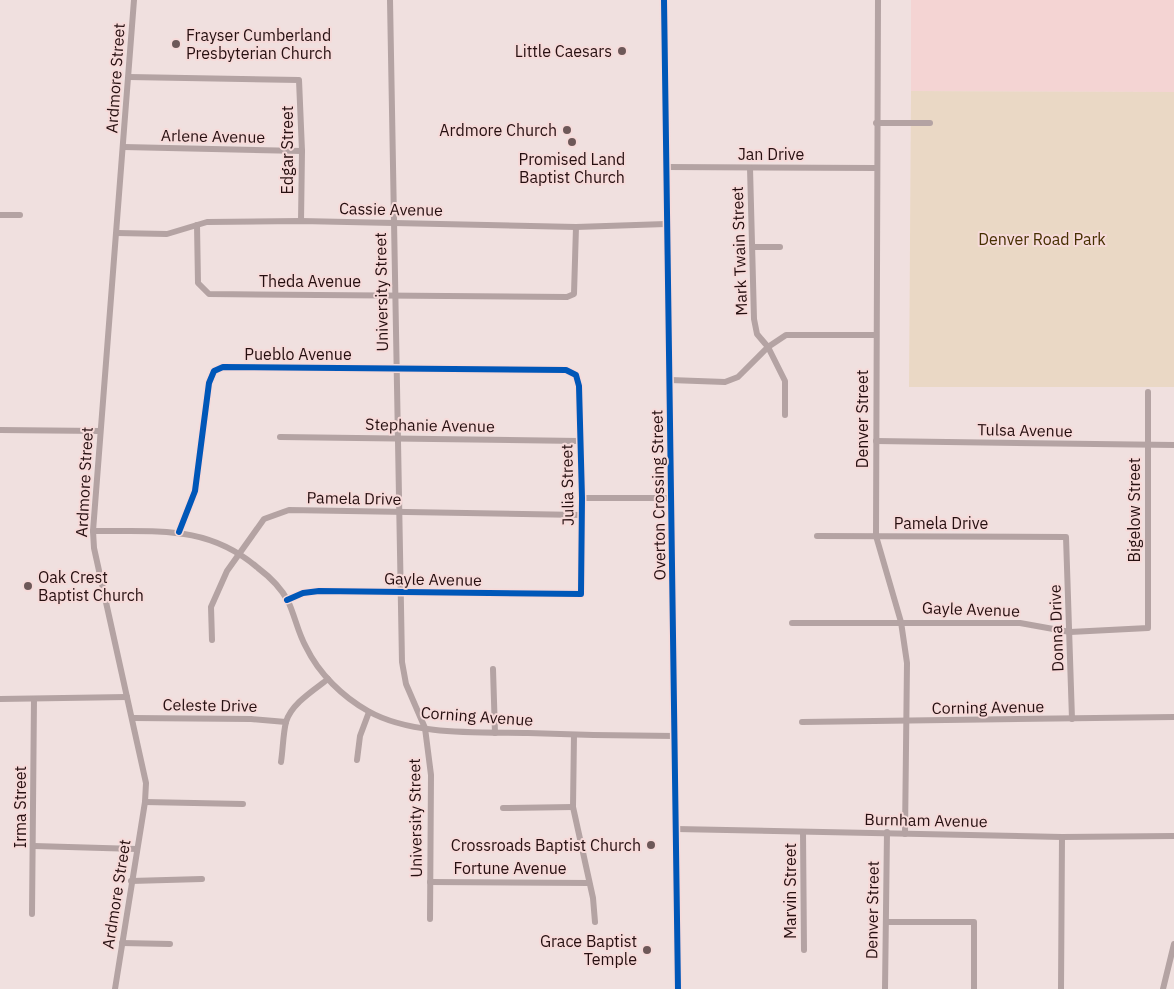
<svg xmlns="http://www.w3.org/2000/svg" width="1174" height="989" font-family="'IBM Plex Sans',sans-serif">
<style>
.built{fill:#f4d4d3}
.green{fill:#ead8c5}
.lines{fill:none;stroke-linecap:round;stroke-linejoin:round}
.minor{stroke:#b4a3a3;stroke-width:6}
.cycleway-casing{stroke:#f6dad9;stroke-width:9}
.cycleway{stroke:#0057b8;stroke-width:6}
.poi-dot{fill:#6d5858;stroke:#f6dad9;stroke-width:2}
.labels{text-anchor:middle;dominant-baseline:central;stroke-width:4;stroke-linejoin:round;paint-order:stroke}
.poi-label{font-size:16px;fill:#260f10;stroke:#f6dad9;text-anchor:end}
.street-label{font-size:16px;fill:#260f10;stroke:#f6dad9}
.park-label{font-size:16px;fill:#462f01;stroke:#f6dad9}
</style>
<rect width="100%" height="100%" fill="#f0e0df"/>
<path class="built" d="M 911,0 L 1174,0 L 1174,92 L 911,91 Z"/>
<path class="green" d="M 911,91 L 1174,92 L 1174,387 L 909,387 Z"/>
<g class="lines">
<g class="minor">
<path d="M 390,0 L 402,662 L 406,684 L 425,728 L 431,775 L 430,919"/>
<path d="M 664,0 L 678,989"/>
<path d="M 878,0 L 876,536 L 901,622 L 907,663 L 905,834"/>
<path d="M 129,77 L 299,80 L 302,151 L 301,221"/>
<path d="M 876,123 L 930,123"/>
<path d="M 124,147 L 302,151"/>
<path d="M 666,167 L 876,168"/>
<path d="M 750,168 L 754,319 L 757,334 L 768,347 L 785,381 L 785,415"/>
<path d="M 0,215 L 20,215"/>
<path d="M 197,225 L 198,283 L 209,294 L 567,297 L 574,294 L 576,227"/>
<path d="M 117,233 L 167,234 L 207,222 L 301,221 L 576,227 L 666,224"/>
<path d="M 754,247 L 780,247"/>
<path d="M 670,380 L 725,382 L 738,377 L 768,347 L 786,335 L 876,335"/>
<path d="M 0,430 L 100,431"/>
<path d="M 280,437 L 580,441"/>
<path d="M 876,441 L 1174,445"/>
<path d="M 582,498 L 671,498"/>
<path d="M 93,531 C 156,532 207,524 258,568 C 270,577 281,588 288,601 C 295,616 298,633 306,647 C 319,674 343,697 368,711 C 412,736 479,732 528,733 C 577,735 626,736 675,736"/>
<path d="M 179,532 L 195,491 L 209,383 L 214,371 L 223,367 L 566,370 L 576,375 L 579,386 L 582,498 L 581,594 L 319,591 L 303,593 L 287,600"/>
<path d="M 817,536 L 1066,537 L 1072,719"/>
<path d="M 792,623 L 1020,623 L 1070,632 L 1148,628 L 1148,392"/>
<path d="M 212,640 L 211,607 L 227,571 L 264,519 L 289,510 L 582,515"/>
<path d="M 493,669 L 495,733"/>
<path d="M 0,699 L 127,697"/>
<path d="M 133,718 L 251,719 L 286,722"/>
<path d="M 802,722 L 1174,717"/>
<path d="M 574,735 L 573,807 L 593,898 L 595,922"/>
<path d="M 357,760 L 360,736 L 369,712"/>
<path d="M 281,762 C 283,749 283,734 286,722 C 291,704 314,690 328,679"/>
<path d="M 145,802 L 243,804"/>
<path d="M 503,808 L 573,807"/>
<path d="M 676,829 L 1062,837 L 1174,836"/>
<path d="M 803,832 L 804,950"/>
<path d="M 34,846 L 137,849"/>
<path d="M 131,881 L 202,879"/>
<path d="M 430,882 L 589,883"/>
<path d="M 32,914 L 34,699"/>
<path d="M 886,922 L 974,922 L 974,989"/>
<path d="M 122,943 L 170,944"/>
<path d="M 115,989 L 145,802 L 146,783 L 94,548 L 93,531 L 134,0"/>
<path d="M 885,989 L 887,832"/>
<path d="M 1061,989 L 1062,837"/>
<path d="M 1163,989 L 1174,944"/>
</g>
<defs>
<g id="cycleway">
<path d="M 664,0 L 678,989"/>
<path d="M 179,532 L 195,491 L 209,383 L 214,371 L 223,367 L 566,370 L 576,375 L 579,386 L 582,498 L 581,594 L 319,591 L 303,593 L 287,600"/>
</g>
</defs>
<use href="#cycleway" class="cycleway-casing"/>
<use href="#cycleway" class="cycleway"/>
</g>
<g class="poi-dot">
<circle cx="176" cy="44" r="5"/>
<circle cx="622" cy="51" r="5"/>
<circle cx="567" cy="130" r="5"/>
<circle cx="572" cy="142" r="5"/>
<circle cx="28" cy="586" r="5"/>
<circle cx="651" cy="845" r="5"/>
<circle cx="647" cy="950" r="5"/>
</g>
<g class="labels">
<g class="poi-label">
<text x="186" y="35" text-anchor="start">Frayser Cumberland<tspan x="186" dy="18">Presbyterian Church</tspan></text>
<text x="612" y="51">Little Caesars</text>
<text x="557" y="130">Ardmore Church</text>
<text x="572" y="159" text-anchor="middle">Promised Land<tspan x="572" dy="18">Baptist Church</tspan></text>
<text x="38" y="577" text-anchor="start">Oak Crest<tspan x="38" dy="18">Baptist Church</tspan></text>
<text x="641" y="845">Crossroads Baptist Church</text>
<text x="637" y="941">Grace Baptist<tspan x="637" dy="18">Temple</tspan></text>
</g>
<g class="street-label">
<text transform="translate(115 78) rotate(-86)">Ardmore Street</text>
<text transform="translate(213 136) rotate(1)">Arlene Avenue</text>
<text transform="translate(287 150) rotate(-90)">Edgar Street</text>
<text x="771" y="154">Jan Drive</text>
<text transform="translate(391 209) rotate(1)">Cassie Avenue</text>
<text transform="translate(739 251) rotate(-92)">Mark Twain Street</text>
<text x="310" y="281">Theda Avenue</text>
<text transform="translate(381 292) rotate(-91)">University Street</text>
<text x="298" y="354">Pueblo Avenue</text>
<text transform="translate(862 419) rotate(-90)">Denver Street</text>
<text transform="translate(430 425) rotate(1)">Stephanie Avenue</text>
<text transform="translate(1025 430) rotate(1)">Tulsa Avenue</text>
<text transform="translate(84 482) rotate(-87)">Ardmore Street</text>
<text transform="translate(567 485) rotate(-91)">Julia Street</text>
<text transform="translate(658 495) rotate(-91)">Overton Crossing Street</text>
<text transform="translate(354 498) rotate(1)">Pamela Drive</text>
<text transform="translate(1134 510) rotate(-90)">Bigelow Street</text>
<text x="941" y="523">Pamela Drive</text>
<text transform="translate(433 579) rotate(1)">Gayle Avenue</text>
<text transform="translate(971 609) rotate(2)">Gayle Avenue</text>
<text transform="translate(1056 628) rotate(-92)">Donna Drive</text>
<text transform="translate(210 705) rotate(1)">Celeste Drive</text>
<text transform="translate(988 707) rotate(-1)">Corning Avenue</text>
<text transform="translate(477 716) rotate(4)">Corning Avenue</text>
<text transform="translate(20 807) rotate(-90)">Irma Street</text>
<text transform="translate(415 818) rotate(-91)">University Street</text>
<text transform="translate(926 820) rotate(1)">Burnham Avenue</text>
<text x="510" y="868">Fortune Avenue</text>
<text transform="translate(790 891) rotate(-90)">Marvin Street</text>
<text transform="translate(116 894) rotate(-81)">Ardmore Street</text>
<text transform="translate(872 910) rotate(-89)">Denver Street</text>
</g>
<g class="park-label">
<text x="1042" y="239">Denver Road Park</text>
</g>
</g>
</svg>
